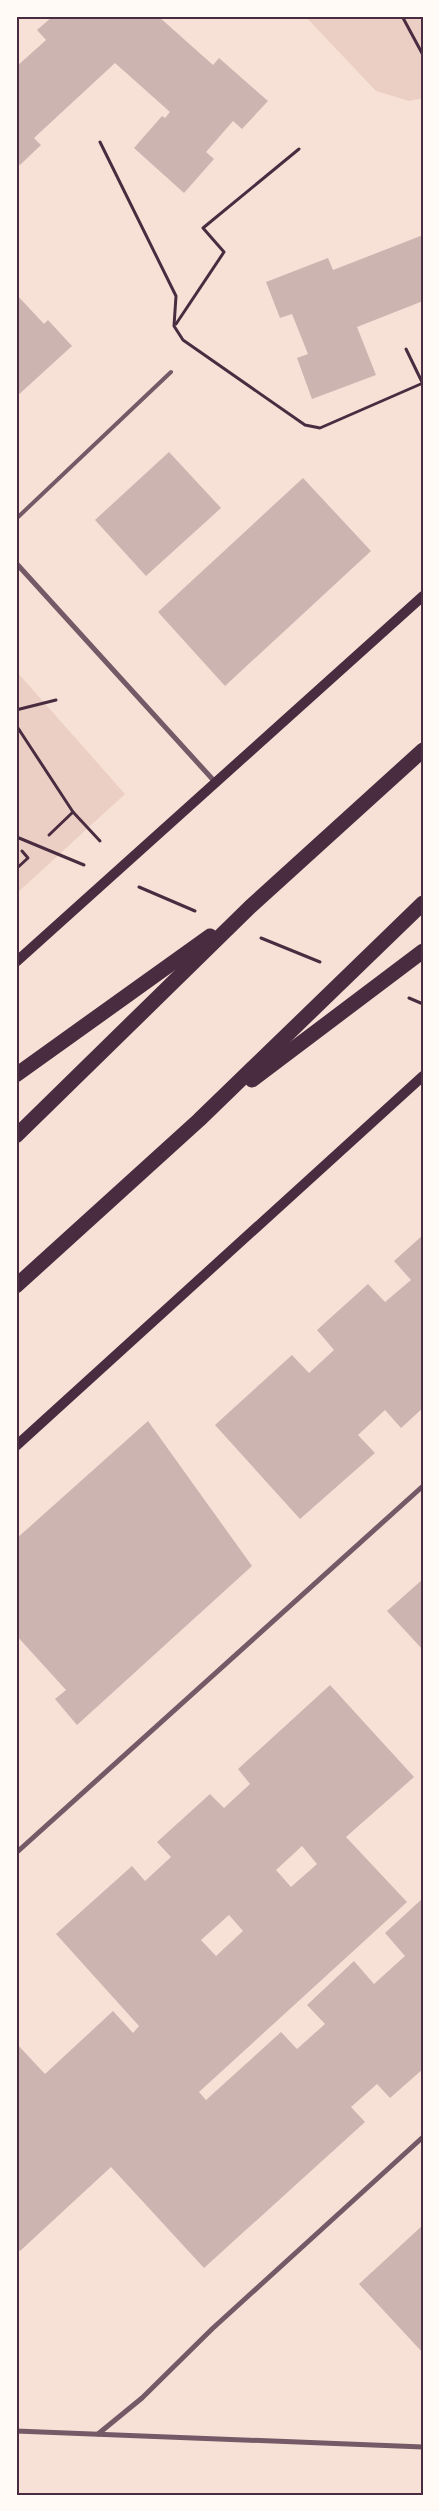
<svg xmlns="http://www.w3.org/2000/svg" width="439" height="2511" font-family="'Archivo Narrow',sans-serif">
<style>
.green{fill:#ebcfc5}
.building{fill:#ccb4b1;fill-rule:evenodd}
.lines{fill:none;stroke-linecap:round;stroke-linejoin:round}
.path{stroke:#4a2c40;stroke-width:3}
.service{stroke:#755966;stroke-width:4}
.minor{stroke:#755966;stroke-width:5}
.secondary{stroke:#4a2c40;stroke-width:10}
.motorway{stroke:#4a2c40;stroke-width:15}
.neatline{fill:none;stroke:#4a2c40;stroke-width:2}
</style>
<rect width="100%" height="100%" fill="#f7e1d7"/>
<g class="green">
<path d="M 305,16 L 423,16 L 423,98 L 409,101 L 376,91 Z"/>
<path d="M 16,671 L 125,794 L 16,894 Z"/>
</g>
<g class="building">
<path d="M 53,16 L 158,16 L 213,65 L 219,58 L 268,101 L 242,129 L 233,121 L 206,152 L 214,159 L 184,193 L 134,148 L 162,116 L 165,118 L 170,112 L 115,63 L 34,138 L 41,145 L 20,165 L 16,161 L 16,67 L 46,40 L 37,30 Z"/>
<path d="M 423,235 L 423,301 L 357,327 L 376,375 L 312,399 L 297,358 L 308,354 L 292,314 L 280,318 L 266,282 L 328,258 L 333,270 Z"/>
<path d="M 16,294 L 44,324 L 48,320 L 72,346 L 16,397 Z"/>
<path d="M 169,452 L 221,508 L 146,576 L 95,520 Z"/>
<path d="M 303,478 L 371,551 L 225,686 L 158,612 Z"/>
<path d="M 423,1235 L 423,1408 L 401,1428 L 385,1410 L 358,1435 L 375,1453 L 300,1519 L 215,1425 L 292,1355 L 309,1373 L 334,1350 L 317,1330 L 368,1284 L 385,1302 L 411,1280 L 394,1261 Z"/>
<path d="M 148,1421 L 252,1566 L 77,1725 L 55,1699 L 66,1690 L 16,1635 L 16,1539 Z"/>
<path d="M 423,1579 L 423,1650 L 387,1611 Z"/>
<path d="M 330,1685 L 414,1777 L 346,1837 L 407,1902 L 199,2092 L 206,2100 L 281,2032 L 297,2049 L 325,2024 L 307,2005 L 354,1961 L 374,1984 L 405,1956 L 385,1933 L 423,1898 L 423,2069 L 390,2098 L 377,2084 L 351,2107 L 365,2122 L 204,2268 L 111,2167 L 20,2251 L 16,2247 L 16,2043 L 45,2074 L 113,2011 L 133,2033 L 139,2026 L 56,1934 L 132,1866 L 145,1881 L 171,1857 L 157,1842 L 210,1794 L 224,1808 L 250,1784 L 238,1769 ZM 302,1846 L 317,1864 L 291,1887 L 276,1870 ZM 229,1915 L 243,1931 L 216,1956 L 201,1940 Z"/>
<path d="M 423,2225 L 423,2353 L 359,2284 Z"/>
</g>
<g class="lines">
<g class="path">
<path d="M 402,16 L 423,55"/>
<path d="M 100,142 L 176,296 L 174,326 L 183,340 L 305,425 L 320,428 L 423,383"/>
<path d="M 176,324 L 224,252 L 203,228 L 299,149"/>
<path d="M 406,349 L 422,382"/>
<path d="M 16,710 L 56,700"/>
<path d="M 16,725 L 73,812"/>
<path d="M 49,835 L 73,812 L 100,841"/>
<path d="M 16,840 L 19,838 L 84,865"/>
<path d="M 16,869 L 28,858 L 22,851"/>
<path d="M 139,887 L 195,911"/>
<path d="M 261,938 L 320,962"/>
<path d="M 409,998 L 423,1004"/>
</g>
<path class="service" d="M 16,519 L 171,372"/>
<g class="minor">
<path d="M 16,563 L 216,783"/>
<path d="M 16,1853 L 423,1486"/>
<path d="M 16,2431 L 423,2447"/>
<path d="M 98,2434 L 142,2398 L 212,2329 L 423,2137"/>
</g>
<g class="secondary">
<path d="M 16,962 L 423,596"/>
<path d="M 16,1446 L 423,1076"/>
</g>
<g class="motorway">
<path d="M 16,1075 L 210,936"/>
<path d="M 252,1080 L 423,951"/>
<path d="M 16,1136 L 250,907 L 423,750"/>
<path d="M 16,1286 L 199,1120 L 423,903"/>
</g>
</g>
<rect width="439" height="2511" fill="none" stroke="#fffaf5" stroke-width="35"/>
<rect x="18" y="18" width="404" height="2476" class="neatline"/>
</svg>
